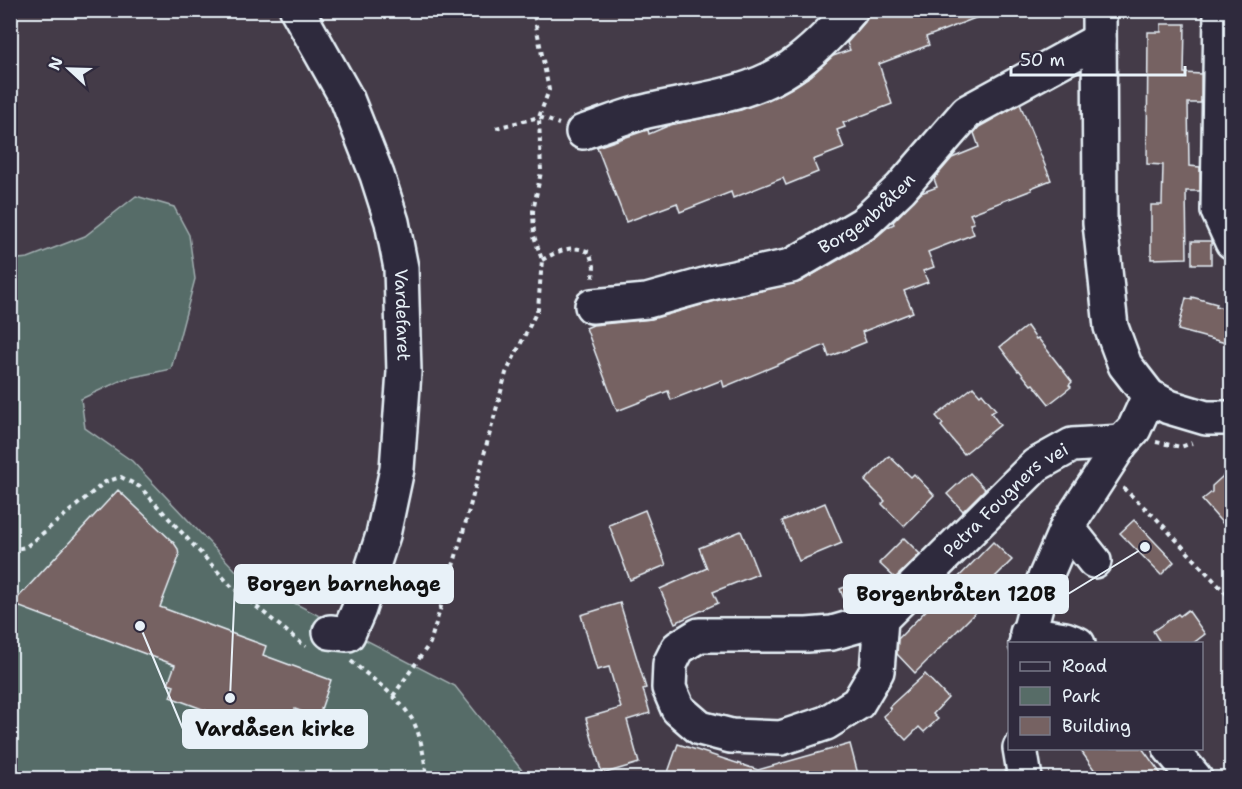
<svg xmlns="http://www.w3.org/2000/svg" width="1242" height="789" font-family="'Shantell Sans',sans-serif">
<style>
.green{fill:#576c67;stroke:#a0aeb0;stroke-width:1.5}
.building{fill:#766262;stroke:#e8f1f8;stroke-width:1.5}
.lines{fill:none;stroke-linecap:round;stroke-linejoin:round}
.minor-casing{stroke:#e8f1f8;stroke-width:38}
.path{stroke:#e8f1f8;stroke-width:4;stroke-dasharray:4.5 4.5;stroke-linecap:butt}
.minor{stroke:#2f2a3d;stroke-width:33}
.labels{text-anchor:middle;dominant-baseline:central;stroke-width:5;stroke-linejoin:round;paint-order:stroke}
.street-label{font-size:18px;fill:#e8f1f8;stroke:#2f2a3d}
.leader{fill:none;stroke:#e8f1f8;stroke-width:2}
.callout-dot{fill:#e8f1f8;stroke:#2f2a3d;stroke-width:2}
.callout{fill:#e8f1f8;stroke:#e8f1f8;stroke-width:2}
.callout-label{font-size:20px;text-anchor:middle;font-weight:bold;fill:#111}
</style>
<rect width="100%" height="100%" fill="#443b48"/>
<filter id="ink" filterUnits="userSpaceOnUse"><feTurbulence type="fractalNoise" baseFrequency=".0167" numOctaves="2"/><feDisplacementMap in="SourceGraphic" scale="12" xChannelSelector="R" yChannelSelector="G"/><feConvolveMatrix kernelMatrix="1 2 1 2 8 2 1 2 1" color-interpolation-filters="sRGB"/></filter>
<g filter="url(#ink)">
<path class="green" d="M 136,196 L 174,207 L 189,235 L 195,279 L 171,369 L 124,379 L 81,399 L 85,428 L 132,461 L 240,575 L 455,686 L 528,778 L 11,778 L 10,260 L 28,258 L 85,236 Z"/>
<g class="building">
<path d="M 882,10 L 991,10 L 991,12 L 926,37 L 929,45 L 879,64 L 892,104 L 843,123 L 845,127 L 837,130 L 844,148 L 813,160 L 818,172 L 786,185 L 783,178 L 733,198 L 731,192 L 680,212 L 677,203 L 626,222 L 597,147 L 644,131 L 648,130 L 649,134 L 670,125 L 741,110 L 781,94 L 811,76 L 833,56 L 850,50 L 847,43 L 865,22 L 868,16 Z"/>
<path d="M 1161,24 L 1185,24 L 1184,73 L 1201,74 L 1201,103 L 1188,103 L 1189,166 L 1200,167 L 1200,191 L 1186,191 L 1187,258 L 1151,259 L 1151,205 L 1162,205 L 1163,165 L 1147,164 L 1148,32 L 1161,32 Z"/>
<path d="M 1020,104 L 1051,180 L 1031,188 L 1032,190 L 970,214 L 974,223 L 970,224 L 974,234 L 928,252 L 934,267 L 923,271 L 928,282 L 904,291 L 913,312 L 862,332 L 866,342 L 829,357 L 825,345 L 724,387 L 722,380 L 671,400 L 668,391 L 617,411 L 586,328 L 593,325 L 652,319 L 719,300 L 800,282 L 873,240 L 888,227 L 894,224 L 893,222 L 921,193 L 937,187 L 934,179 L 952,158 L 979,147 L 974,133 L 979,127 Z"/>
<rect x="1192" y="241" width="19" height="23"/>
<path d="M 1192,297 L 1217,304 L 1216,306 L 1226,309 L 1225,312 L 1232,314 L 1226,343 L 1178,330 L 1186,298 L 1192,300 Z"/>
<path d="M 1027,326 L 1036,339 L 1038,338 L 1072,382 L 1069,385 L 1071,387 L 1049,404 L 1033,384 L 1031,385 L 1019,370 L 1018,371 L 1000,347 Z"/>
<path d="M 973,387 L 980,395 L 982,393 L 996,410 L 991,413 L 1000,425 L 964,454 L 941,426 L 943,424 L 936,416 Z"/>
<path d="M 889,456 L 911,477 L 914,474 L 934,495 L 904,526 L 882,504 L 885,501 L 865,481 Z"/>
<path d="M 1232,468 L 1232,534 L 1202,500 L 1212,492 L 1212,486 Z"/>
<path d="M 970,473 L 985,489 L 963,511 L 947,494 Z"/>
<path d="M 118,490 L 174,543 L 178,549 L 179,557 L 160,607 L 266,646 L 263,655 L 331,680 L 318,718 L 295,709 L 288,728 L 282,726 L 278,737 L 170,697 L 174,686 L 168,684 L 175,665 L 12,604 Z"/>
<path d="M 825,503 L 842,543 L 799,561 L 782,521 Z"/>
<path d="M 645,510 L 666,565 L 630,580 L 609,525 Z"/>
<path d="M 1134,520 L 1174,562 L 1161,575 L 1120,533 Z"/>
<path d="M 741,531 L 758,574 L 713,592 L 718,603 L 675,623 L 660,589 L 707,568 L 699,548 Z"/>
<path d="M 904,538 L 920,554 L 895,578 L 879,563 Z"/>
<path d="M 993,542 L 1012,560 L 979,593 L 987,601 L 915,673 L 897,654 L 898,639 Z"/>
<path d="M 867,578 L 876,598 L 871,602 L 848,609 L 840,589 Z"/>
<path d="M 620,603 L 646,688 L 643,689 L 650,713 L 627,720 L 639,763 L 602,774 L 586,718 L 621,708 L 609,667 L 597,670 L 581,615 Z"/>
<path d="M 1188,610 L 1205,634 L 1192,644 L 1161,644 L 1153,631 L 1178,614 L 1180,616 Z"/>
<path d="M 925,674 L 948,698 L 933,714 L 938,719 L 924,732 L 919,727 L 906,740 L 883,716 L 891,709 L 889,707 Z"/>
<path d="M 678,744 L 758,770 L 850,744 L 859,778 L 666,778 Z"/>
<path d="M 1079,748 L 1142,748 L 1164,778 L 1100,778 Z"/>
</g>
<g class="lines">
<defs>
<g id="minor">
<path id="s1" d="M 297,10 L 347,99 L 377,175 L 392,222 L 401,268 L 404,372 L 397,469 L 383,535 L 359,609 L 348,634 L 330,632"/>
<path d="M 1099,10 L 1100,223 L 1111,327 L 1125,365 L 1149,396 L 1169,407 L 1206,418 L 1232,418"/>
<path d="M 1221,10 L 1218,211 L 1232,242"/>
<path d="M 583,132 C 601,126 620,118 639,113 C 690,100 746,98 791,67 C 814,51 833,31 851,10"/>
<path id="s2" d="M 592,306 L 647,301 L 715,282 L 791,266 L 863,224 L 901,188 L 967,112 L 1099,40"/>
<path d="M 1067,527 L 1094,561"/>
<path id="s3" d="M 881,619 L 877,671 L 858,703 L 826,723 L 781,738 L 731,736 L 700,728 L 678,709 L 669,688 L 670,664 L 678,648 L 699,635 L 807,635 L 832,633 L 881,619 L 1036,465 L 1072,445 L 1122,442"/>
<path d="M 1027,633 L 1065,639 L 1078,644"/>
<path d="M 1026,644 L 1041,587 L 1067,527 L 1122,442 L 1134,429 L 1149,396"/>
<path d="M 1020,748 L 1025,778"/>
<path d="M 1170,748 L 1195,778"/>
</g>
</defs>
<use href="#minor" class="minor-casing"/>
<g class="path">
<path d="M 496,128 L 539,117 L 559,124"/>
<path d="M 542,260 C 558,251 571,244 589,252 L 594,266 L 593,278"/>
<path d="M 1156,442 L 1181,447 L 1192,443"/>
<path d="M 1123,488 L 1156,518 L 1232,600"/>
<path d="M 10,550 L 26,547 L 105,482 L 121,477 L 140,487 L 231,586 L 306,647"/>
<path d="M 351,661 C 372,679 397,695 412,719 C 422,737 424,759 427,778"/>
<path d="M 393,696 L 430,643 L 462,536 L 506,373 L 538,309 L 542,260 L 534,236 L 533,211 L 541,172 L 539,117 L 549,90 L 533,10"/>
</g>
<use href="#minor" class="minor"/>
</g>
</g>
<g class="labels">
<g class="street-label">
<text stroke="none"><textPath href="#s2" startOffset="296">Borgenbråten</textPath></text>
<text stroke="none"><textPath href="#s1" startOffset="327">Vardefaret</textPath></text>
<text stroke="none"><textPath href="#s3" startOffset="732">Petra Fougners vei</textPath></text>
</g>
</g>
<path class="leader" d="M230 698L235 584M1145 547L1068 594M140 626L183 729"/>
<g class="callout-dot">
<circle cx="230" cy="698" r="6"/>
<circle cx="1145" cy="547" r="6"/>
<circle cx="140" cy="626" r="6"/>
</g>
<g class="callout">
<rect x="235" y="565" width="218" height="38" rx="6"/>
<rect x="844" y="575" width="224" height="38" rx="6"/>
<rect x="183" y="710" width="184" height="38" rx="6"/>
</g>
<g class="callout-label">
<text x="344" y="591">Borgen barnehage</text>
<text x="956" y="601">Borgenbråten 120B</text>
<text x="275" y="736">Vardåsen kirke</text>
</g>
<rect width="1242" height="789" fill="none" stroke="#2f2a3d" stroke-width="36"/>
<rect x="18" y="18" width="1206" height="753" fill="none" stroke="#e8f1f8" stroke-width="2" filter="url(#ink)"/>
<rect x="1008" y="642" width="195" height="108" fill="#2f2a3d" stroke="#797a88" stroke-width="1.5"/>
<rect x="1020" y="662" width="30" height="9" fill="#2f2a3d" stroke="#797a88" stroke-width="1.5"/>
<text x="1062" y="672" font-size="18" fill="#e8f1f8">Road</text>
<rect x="1020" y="687" width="30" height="18" fill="#576c67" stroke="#797a88" stroke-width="1.5"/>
<text x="1062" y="702" font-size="18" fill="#e8f1f8">Park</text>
<rect x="1020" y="717" width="30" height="18" fill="#766262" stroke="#797a88" stroke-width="1.5"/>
<text x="1062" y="732" font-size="18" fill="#e8f1f8">Building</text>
<g transform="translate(69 69) rotate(292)" stroke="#2f2a3d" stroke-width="4.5" paint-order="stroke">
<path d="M0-4.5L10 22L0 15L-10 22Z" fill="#e8f1f8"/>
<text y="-9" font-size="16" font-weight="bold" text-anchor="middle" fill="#e8f1f8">N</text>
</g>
<path d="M1011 66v9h174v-9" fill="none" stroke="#e8f1f8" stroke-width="3"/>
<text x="1020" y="66" font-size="18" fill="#e8f1f8" stroke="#2f2a3d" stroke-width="4.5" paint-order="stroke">50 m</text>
</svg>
